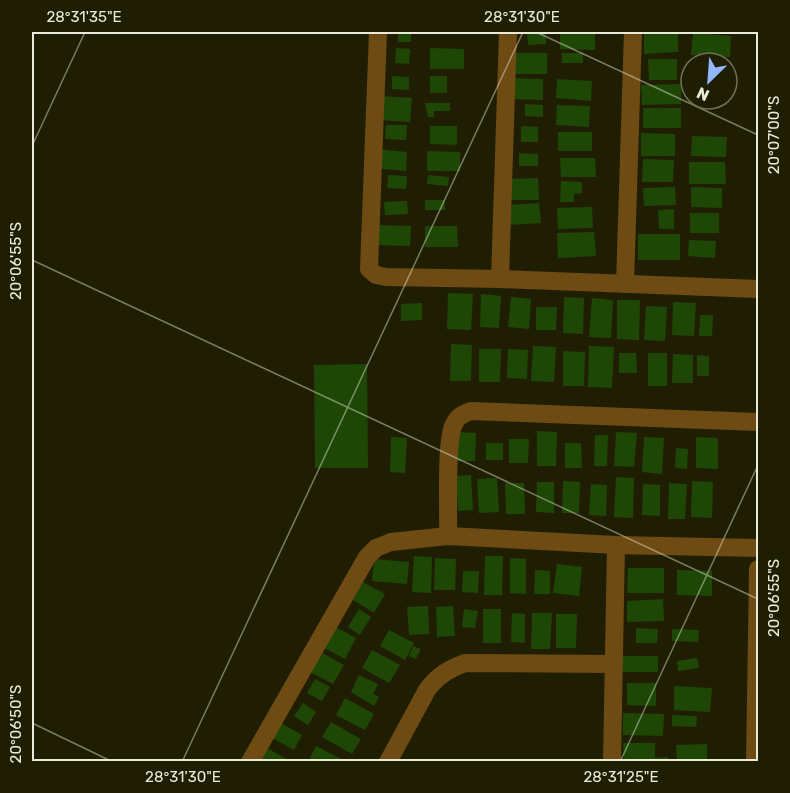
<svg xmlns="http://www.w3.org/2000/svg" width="790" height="793" font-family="Rubik,sans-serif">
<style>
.building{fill:#1e4706}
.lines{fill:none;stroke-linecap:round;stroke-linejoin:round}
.minor{stroke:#6e4b12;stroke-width:18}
.ticks{fill:none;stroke:#eaead9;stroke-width:1.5;stroke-opacity:0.45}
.neatline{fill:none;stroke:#eaead9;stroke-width:2}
.ticks-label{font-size:15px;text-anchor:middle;fill:#eaead9}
</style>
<rect width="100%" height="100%" fill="#201e02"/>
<g class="building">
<rect x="398" y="32" width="13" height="10"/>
<path d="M 527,32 L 546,32 L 546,44 L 528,45 Z"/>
<path d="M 560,32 L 595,32 L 595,50 L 560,49 Z"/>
<path d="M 678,33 L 678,52 L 644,54 L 644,34 Z"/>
<path d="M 693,33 L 731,36 L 730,57 L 691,55 Z"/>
<path d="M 396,48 L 410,49 L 409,64 L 395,63 Z"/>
<path d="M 430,48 L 464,49 L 464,69 L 430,69 Z"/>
<rect x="510" y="53" width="37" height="21"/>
<rect x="562" y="53" width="21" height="10"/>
<path d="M 648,59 L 677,59 L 677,80 L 649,80 Z"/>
<path d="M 694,59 L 730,61 L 729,78 L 727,78 L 727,63 L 693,63 Z"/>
<path d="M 392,76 L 409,77 L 409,90 L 392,89 Z"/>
<rect x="430" y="76" width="17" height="17"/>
<path d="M 509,78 L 543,79 L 543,100 L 509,99 Z"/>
<path d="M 557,79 L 592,81 L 591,101 L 556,98 Z"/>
<path d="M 681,84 L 681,104 L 642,105 L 641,85 Z"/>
<path d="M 380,96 L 412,98 L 410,122 L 379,120 Z"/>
<path d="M 694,99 L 727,99 L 727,105 L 694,104 Z"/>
<path d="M 425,103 L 450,103 L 450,111 L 434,111 L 434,117 L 428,117 Z"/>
<path d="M 525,104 L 543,105 L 543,117 L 525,116 Z"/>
<path d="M 557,105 L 590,106 L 589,127 L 556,125 Z"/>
<rect x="643" y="108" width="38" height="20"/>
<path d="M 386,125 L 407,125 L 406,140 L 385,139 Z"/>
<path d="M 430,126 L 457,126 L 457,145 L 430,144 Z"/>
<path d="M 521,126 L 538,127 L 538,142 L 521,142 Z"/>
<rect x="558" y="132" width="34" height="19"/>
<path d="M 641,133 L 675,134 L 675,156 L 641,156 Z"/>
<path d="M 692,136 L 727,137 L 726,157 L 691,156 Z"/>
<path d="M 375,149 L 407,152 L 406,171 L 373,168 Z"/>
<path d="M 427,151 L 460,152 L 460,171 L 427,171 Z"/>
<path d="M 519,153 L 538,154 L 538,166 L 519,166 Z"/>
<path d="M 560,158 L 595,158 L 596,177 L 561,177 Z"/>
<path d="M 643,159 L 674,160 L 673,182 L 642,182 Z"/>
<path d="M 689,162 L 725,162 L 726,184 L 689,184 Z"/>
<path d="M 388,175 L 407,176 L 406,189 L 387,188 Z"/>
<path d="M 428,175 L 449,177 L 448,186 L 427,184 Z"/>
<path d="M 538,178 L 539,200 L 507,200 L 506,179 Z"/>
<path d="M 561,181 L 582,182 L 582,193 L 574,194 L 574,202 L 560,202 Z"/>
<path d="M 675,187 L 676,205 L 644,206 L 643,188 Z"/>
<path d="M 691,187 L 722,188 L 722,208 L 691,207 Z"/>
<rect x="425" y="200" width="20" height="10"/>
<path d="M 407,201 L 408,214 L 385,215 L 384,202 Z"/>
<path d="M 539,203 L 541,223 L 507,225 L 506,205 Z"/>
<path d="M 592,207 L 593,228 L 558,229 L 557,208 Z"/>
<path d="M 674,209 L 674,229 L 659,229 L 658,210 Z"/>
<rect x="690" y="213" width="29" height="20"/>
<path d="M 375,225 L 411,226 L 410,246 L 375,245 Z"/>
<path d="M 425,226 L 457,226 L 458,247 L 425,247 Z"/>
<path d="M 594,232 L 596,256 L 558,258 L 557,233 Z"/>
<rect x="638" y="234" width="42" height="26"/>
<path d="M 689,240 L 716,241 L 715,258 L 688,256 Z"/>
<path d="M 448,293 L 473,294 L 471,330 L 447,329 Z"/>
<path d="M 481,294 L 501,296 L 499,328 L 480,327 Z"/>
<path d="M 511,297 L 531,299 L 529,329 L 508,327 Z"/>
<path d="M 564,297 L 584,298 L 583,334 L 563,333 Z"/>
<path d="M 592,298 L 613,300 L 611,338 L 589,337 Z"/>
<path d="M 617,300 L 640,300 L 639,340 L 617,339 Z"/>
<path d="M 673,302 L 696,303 L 694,336 L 672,335 Z"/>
<path d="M 422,303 L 422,320 L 401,321 L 401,304 Z"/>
<path d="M 646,306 L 667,307 L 665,341 L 644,340 Z"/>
<path d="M 536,307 L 557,307 L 556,330 L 536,330 Z"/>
<path d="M 700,315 L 713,315 L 712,336 L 699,336 Z"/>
<path d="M 451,344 L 472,345 L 471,381 L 450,381 Z"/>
<path d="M 533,346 L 556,347 L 554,382 L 531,381 Z"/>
<path d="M 589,346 L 614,347 L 612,388 L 588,387 Z"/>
<path d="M 479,349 L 501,349 L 500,382 L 479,382 Z"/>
<path d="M 508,349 L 528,350 L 527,379 L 507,378 Z"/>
<path d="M 563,351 L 585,352 L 584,386 L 563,386 Z"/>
<path d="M 619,353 L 636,353 L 637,373 L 619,373 Z"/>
<rect x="648" y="353" width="19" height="33"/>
<path d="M 673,354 L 693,355 L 693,383 L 672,383 Z"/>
<path d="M 697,355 L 709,356 L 709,376 L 697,376 Z"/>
<path d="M 367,364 L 368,468 L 315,468 L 314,365 Z"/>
<path d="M 537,431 L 557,432 L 556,466 L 537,466 Z"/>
<path d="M 456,432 L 476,433 L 475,461 L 456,461 Z"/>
<path d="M 616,432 L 637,433 L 634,467 L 614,466 Z"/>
<path d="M 595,435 L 608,435 L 607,466 L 594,466 Z"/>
<path d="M 391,437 L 407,438 L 405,473 L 390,472 Z"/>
<path d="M 644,437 L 664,438 L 662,474 L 642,472 Z"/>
<path d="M 696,437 L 718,438 L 718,469 L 696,468 Z"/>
<path d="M 509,439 L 529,439 L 528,463 L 509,463 Z"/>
<rect x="486" y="443" width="17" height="17"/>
<path d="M 565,443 L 581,443 L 582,468 L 565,468 Z"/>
<path d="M 676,448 L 688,449 L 687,469 L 675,468 Z"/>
<path d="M 471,475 L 473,510 L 458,511 L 456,476 Z"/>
<path d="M 616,477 L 634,478 L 633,518 L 614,517 Z"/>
<path d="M 497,478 L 499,512 L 479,513 L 477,479 Z"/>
<path d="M 563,481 L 580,482 L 579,513 L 562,513 Z"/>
<path d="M 692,481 L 713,482 L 712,518 L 691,517 Z"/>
<path d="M 537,482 L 554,482 L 554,513 L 536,512 Z"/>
<path d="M 505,483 L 524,483 L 525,514 L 506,514 Z"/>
<path d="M 669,483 L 687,484 L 685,519 L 668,519 Z"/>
<path d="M 591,484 L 607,485 L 606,516 L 589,515 Z"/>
<path d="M 643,484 L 660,485 L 660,516 L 642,515 Z"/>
<path d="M 414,556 L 432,557 L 431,593 L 412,592 Z"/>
<path d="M 485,556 L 503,556 L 502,595 L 484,595 Z"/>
<path d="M 435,558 L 456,559 L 455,590 L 434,590 Z"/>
<path d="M 510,558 L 526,559 L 526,594 L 510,593 Z"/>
<path d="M 374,559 L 409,562 L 407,584 L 372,581 Z"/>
<path d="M 557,564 L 582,567 L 579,596 L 553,593 Z"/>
<path d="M 628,568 L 664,568 L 664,593 L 627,593 Z"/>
<path d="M 535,570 L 550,571 L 550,594 L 534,594 Z"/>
<path d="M 677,570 L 712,571 L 712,596 L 677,595 Z"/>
<path d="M 463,571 L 479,571 L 478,593 L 462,592 Z"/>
<path d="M 363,582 L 385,594 L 374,613 L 353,600 Z"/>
<path d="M 663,599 L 664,621 L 627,622 L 627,601 Z"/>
<path d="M 428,606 L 429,634 L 409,635 L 407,607 Z"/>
<path d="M 453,606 L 455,636 L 437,637 L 436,607 Z"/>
<path d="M 359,609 L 371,617 L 360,635 L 348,627 Z"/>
<path d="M 464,609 L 478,611 L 475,628 L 462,627 Z"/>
<rect x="483" y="609" width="18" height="34"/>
<path d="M 512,613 L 525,614 L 525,643 L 511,642 Z"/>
<path d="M 532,613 L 552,613 L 550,649 L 531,649 Z"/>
<path d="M 556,614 L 577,614 L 576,648 L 556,648 Z"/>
<path d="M 330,624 L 356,638 L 345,659 L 318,645 Z"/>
<path d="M 636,628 L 658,629 L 657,643 L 636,643 Z"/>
<path d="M 672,629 L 699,630 L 698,642 L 672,641 Z"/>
<path d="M 389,630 L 414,643 L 405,660 L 380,646 Z"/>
<path d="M 413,646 L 421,649 L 416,659 L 409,656 Z"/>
<path d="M 317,650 L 344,665 L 333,684 L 306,670 Z"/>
<path d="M 372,650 L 400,665 L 389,683 L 362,668 Z"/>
<rect x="621" y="656" width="37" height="16"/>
<path d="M 697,658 L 699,668 L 678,671 L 677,661 Z"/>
<path d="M 359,675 L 378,684 L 373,694 L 379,697 L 374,706 L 351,692 Z"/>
<path d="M 315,679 L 330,687 L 322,701 L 307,693 Z"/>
<path d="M 627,683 L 656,683 L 656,706 L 627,705 Z"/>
<path d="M 674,686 L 712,688 L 710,712 L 674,710 Z"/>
<path d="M 345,698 L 374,714 L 365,730 L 336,715 Z"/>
<path d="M 303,703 L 316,712 L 308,725 L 294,716 Z"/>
<path d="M 623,713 L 664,714 L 663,736 L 623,735 Z"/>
<path d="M 672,715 L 697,716 L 696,727 L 672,726 Z"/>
<path d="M 331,722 L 361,739 L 352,754 L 322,737 Z"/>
<path d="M 281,723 L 302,735 L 294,750 L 272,738 Z"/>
<path d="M 623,743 L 655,743 L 655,758 L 668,757 L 668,762 L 624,762 Z"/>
<path d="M 707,744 L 707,762 L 677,762 L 676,745 Z"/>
<path d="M 261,745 L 287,759 L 285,762 L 252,762 Z"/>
<path d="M 316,746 L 347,762 L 308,762 Z"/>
</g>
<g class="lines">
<g class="minor">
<path d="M 378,32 L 369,269 L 376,275 L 386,277 L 500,279 L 758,289"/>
<path d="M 500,279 L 508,32"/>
<path d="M 625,284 L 633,32"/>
<path d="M 448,536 C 449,513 445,441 454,424 C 458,416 463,414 471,411 L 758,422"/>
<path d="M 250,762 L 367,557 L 376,548 L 391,542 L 448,536 L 616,545 L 758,548"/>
<path d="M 388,762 L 427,690 C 437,676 449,669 465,663 L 613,664"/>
<path d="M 612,762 L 616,545"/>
<path d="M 755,762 L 758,569"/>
</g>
</g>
<path class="ticks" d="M 536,32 L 758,135M 32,146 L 85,32M 32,260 L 758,599M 32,723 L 113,762M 182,762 L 523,32M 620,762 L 758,465"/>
<rect width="790" height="793" fill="none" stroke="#201e02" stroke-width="66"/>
<g transform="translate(709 81) rotate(205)"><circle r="28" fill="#201e02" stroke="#717058" stroke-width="1.5"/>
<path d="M0-4.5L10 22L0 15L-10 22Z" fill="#92b7fd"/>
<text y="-9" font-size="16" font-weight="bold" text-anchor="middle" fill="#eaead9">N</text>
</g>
<rect x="33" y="33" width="724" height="727" class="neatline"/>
<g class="ticks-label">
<text x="84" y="22">28°31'35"E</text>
<text x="522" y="22">28°31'30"E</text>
<text transform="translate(774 135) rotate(-90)" y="5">20°07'00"S</text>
<text transform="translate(16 261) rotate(-90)" y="5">20°06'55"S</text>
<text transform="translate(774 598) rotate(-90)" y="5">20°06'55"S</text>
<text transform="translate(16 724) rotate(-90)" y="5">20°06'50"S</text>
<text x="183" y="782">28°31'30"E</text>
<text x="621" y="782">28°31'25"E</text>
</g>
</svg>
